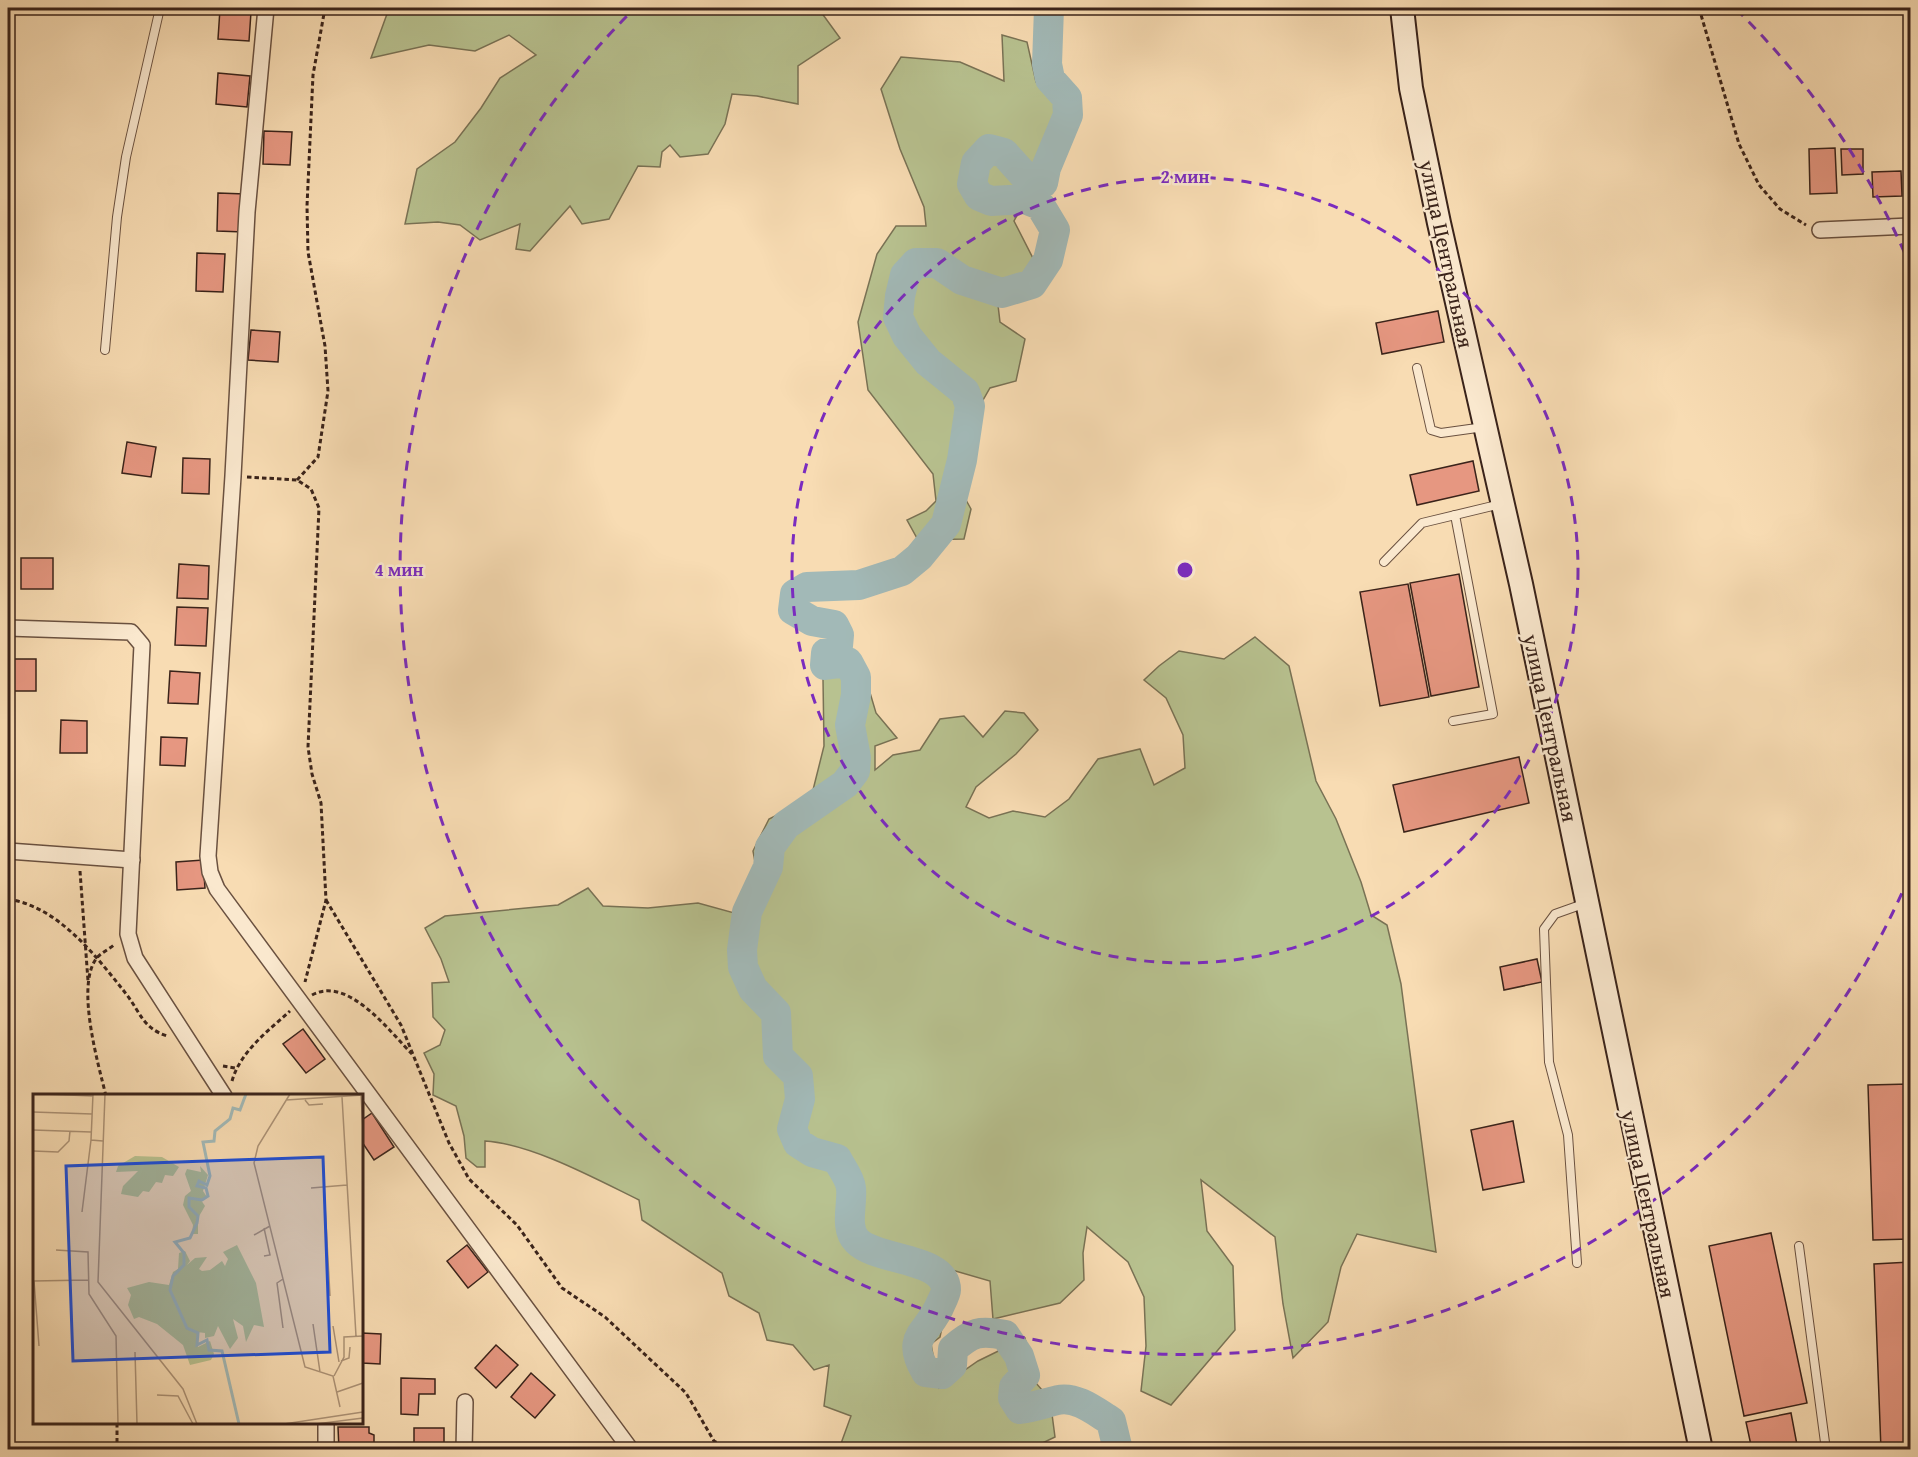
<svg xmlns="http://www.w3.org/2000/svg" width="1918" height="1457" font-family="'Gentium Book Plus',serif">
<style>
.green{fill:#b8c290;stroke:#797255;stroke-width:1.5}
.lines{fill:none;stroke-linecap:round;stroke-linejoin:round}
.river{stroke:#a2b9b7;stroke-width:30}
.building{fill:#e69781;stroke:#3a231a;stroke-width:1.5}
.service-casing{stroke:#6a5140;stroke-width:10}
.minor-casing{stroke:#6a5140;stroke-width:18}
.secondary-casing{stroke:#3a231a;stroke-width:26}
.path{stroke:#3a231a;stroke-width:3;stroke-dasharray:4.5 3;stroke-linecap:butt}
.service{stroke:#fae8ce;stroke-width:8}
.minor{stroke:#fae8ce;stroke-width:15}
.secondary{stroke:#fae8ce;stroke-width:22}
.ring{fill:none;stroke:#7b2cbf;stroke-width:3;stroke-dasharray:10 8}
.labels{text-anchor:middle;dominant-baseline:central;stroke-width:5;stroke-linejoin:round;paint-order:stroke}
.street-label{font-size:22px;fill:#3a231a;stroke:#fae8ce}
.inset-river{fill:none;stroke:#a2b9b7;stroke-width:3}
.inset-road{fill:none;stroke:#ac9276;stroke-width:1.5}
.view{fill:#1d4ed8;fill-opacity:0.15;stroke:#1d4ed8;stroke-width:3}
.inset-edge{fill:none;stroke:#3a231a;stroke-width:3}
.centre{fill:#7b2cbf;stroke:#fae8ce;stroke-width:3}
.ring-label{font-size:18px;text-anchor:middle;font-weight:bold;fill:#7b2cbf;stroke:#fae8ce;stroke-width:5;stroke-linejoin:round;paint-order:stroke}
</style>
<rect width="100%" height="100%" fill="#f8dcb3"/>
<filter id="stains"><feTurbulence type="fractalNoise" baseFrequency=".00333" numOctaves="4"/><feColorMatrix values="0 0 0 0 .2 0 0 0 0 .09 0 0 0 0 .02 0 0 0 .5 -.17"/></filter>
<radialGradient id="worn" r=".72"><stop offset=".6" stop-color="#630" stop-opacity="0"/><stop offset="1" stop-color="#630" stop-opacity=".3"/></radialGradient>
<g class="green">
<path d="M 395,8 L 804,8 L 821,12 L 840,38 L 798,66 L 798,104 L 757,96 L 732,94 L 725,124 L 708,154 L 680,157 L 670,145 L 662,152 L 660,167 L 638,166 L 609,219 L 582,224 L 570,206 L 530,251 L 516,249 L 520,224 L 480,240 L 460,225 L 438,222 L 405,224 L 417,169 L 455,142 L 481,108 L 500,78 L 536,55 L 509,35 L 475,51 L 429,45 L 371,58 L 387,14 Z"/>
<path d="M 1002,35 L 1027,42 L 1036,82 L 1057,107 L 1053,149 L 1014,221 L 1039,270 L 996,288 L 1000,322 L 1025,339 L 1016,381 L 990,388 L 971,421 L 971,465 L 961,491 L 971,509 L 964,539 L 918,540 L 907,520 L 926,511 L 936,501 L 933,474 L 868,390 L 858,322 L 877,254 L 896,226 L 926,226 L 924,207 L 900,149 L 881,89 L 901,57 L 960,62 L 1004,81 Z"/>
<path d="M 1255,637 L 1289,666 L 1316,781 L 1336,819 L 1361,882 L 1371,915 L 1387,925 L 1401,984 L 1436,1252 L 1357,1234 L 1341,1267 L 1328,1322 L 1293,1358 L 1283,1304 L 1275,1237 L 1201,1180 L 1207,1231 L 1233,1266 L 1235,1330 L 1171,1405 L 1141,1391 L 1146,1346 L 1144,1297 L 1128,1262 L 1087,1227 L 1083,1253 L 1084,1280 L 1060,1303 L 993,1319 L 990,1281 L 952,1270 L 931,1273 L 947,1304 L 940,1337 L 931,1344 L 939,1388 L 978,1361 L 1025,1338 L 1035,1382 L 1050,1399 L 1055,1437 L 1030,1449 L 839,1449 L 851,1416 L 824,1406 L 829,1365 L 814,1370 L 793,1345 L 767,1340 L 759,1313 L 729,1296 L 722,1273 L 642,1220 L 639,1200 C 596,1179 532,1144 485,1141 L 485,1167 L 477,1167 L 466,1158 L 464,1136 L 456,1106 L 433,1095 L 434,1074 L 424,1053 L 440,1045 L 445,1030 L 433,1017 L 432,983 L 449,982 L 441,959 L 425,928 L 445,916 L 558,905 L 588,888 L 603,906 L 648,908 L 698,903 L 734,913 L 759,883 L 753,851 L 769,819 L 811,798 L 824,746 L 823,679 L 863,669 L 876,713 L 897,738 L 875,746 L 875,770 L 893,755 L 920,750 L 940,719 L 964,716 L 983,737 L 1005,711 L 1024,713 L 1038,730 L 1016,754 L 976,787 L 966,807 L 989,818 L 1013,811 L 1045,817 L 1069,799 L 1098,759 L 1140,749 L 1154,785 L 1185,768 L 1183,735 L 1166,698 L 1144,680 L 1159,666 L 1179,651 L 1224,659 Z"/>
</g>
<g class="lines">
<path class="river" d="M 1049,8 L 1047,64 L 1050,79 L 1067,98 L 1068,115 L 1046,168 L 1043,183 L 1032,184 L 1004,153 L 989,149 L 976,163 L 972,184 L 979,196 L 991,201 L 1025,199 L 1040,205 L 1055,230 L 1048,260 L 1032,284 L 1002,293 L 962,280 L 937,263 L 916,263 L 905,275 L 900,296 L 898,317 L 907,336 L 928,362 L 965,392 L 970,406 L 962,460 L 946,524 L 919,557 L 902,571 L 859,585 L 807,587 L 795,594 L 793,610 L 812,621 L 834,625 L 839,635 L 838,646 L 826,653 L 825,665 L 848,662 L 856,677 L 856,695 L 850,725 L 856,758 L 855,771 L 845,784 L 786,825 L 770,847 L 768,867 L 747,912 L 742,950 L 743,967 L 753,989 L 776,1013 L 778,1056 L 798,1076 L 800,1099 L 792,1129 L 798,1143 L 812,1152 L 837,1159 C 841,1167 850,1178 851,1188 C 853,1204 844,1228 857,1241 C 876,1261 946,1257 946,1290 C 946,1293 943,1299 941,1303 C 929,1334 904,1335 926,1372 L 942,1374 L 952,1365 L 953,1349 C 972,1332 980,1330 1005,1335 L 1019,1356 L 1025,1375 L 1014,1387 L 1013,1398 L 1020,1409 C 1034,1407 1045,1403 1058,1400 C 1077,1396 1096,1412 1111,1421 L 1118,1450"/>
</g>
<g class="building">
<path d="M 220,9 L 251,12 L 249,41 L 218,39 Z"/>
<path d="M 218,73 L 250,76 L 247,107 L 216,104 Z"/>
<path d="M 264,131 L 292,132 L 290,165 L 263,164 Z"/>
<path d="M 1835,148 L 1837,193 L 1810,194 L 1809,149 Z"/>
<path d="M 1841,149 L 1863,149 L 1863,174 L 1842,175 Z"/>
<path d="M 1901,171 L 1902,196 L 1873,197 L 1872,172 Z"/>
<path d="M 218,193 L 245,194 L 244,232 L 217,231 Z"/>
<path d="M 197,253 L 225,254 L 223,292 L 196,291 Z"/>
<path d="M 1438,311 L 1444,342 L 1382,354 L 1376,323 Z"/>
<path d="M 251,330 L 280,332 L 278,362 L 248,360 Z"/>
<path d="M 127,442 L 156,447 L 151,477 L 122,473 Z"/>
<path d="M 183,458 L 210,459 L 209,494 L 182,493 Z"/>
<path d="M 1473,461 L 1479,491 L 1417,505 L 1410,475 Z"/>
<rect x="21" y="558" width="32" height="31"/>
<path d="M 179,564 L 209,566 L 208,599 L 177,598 Z"/>
<path d="M 1459,574 L 1479,687 L 1431,696 L 1410,583 Z"/>
<path d="M 1408,584 L 1429,697 L 1380,706 L 1360,592 Z"/>
<path d="M 177,607 L 208,608 L 206,646 L 175,645 Z"/>
<rect x="9" y="659" width="27" height="32"/>
<path d="M 170,671 L 200,673 L 198,704 L 168,703 Z"/>
<path d="M 61,720 L 87,721 L 87,753 L 60,753 Z"/>
<path d="M 161,737 L 187,738 L 185,766 L 160,765 Z"/>
<path d="M 1519,757 L 1529,803 L 1404,832 L 1393,785 Z"/>
<rect x="8" y="799" width="2" height="22"/>
<path d="M 203,860 L 205,888 L 177,890 L 176,862 Z"/>
<path d="M 1537,959 L 1542,982 L 1504,990 L 1500,967 Z"/>
<path d="M 303,1029 L 325,1059 L 306,1073 L 283,1044 Z"/>
<path d="M 1910,1084 L 1910,1239 L 1873,1240 L 1868,1085 Z"/>
<path d="M 372,1113 L 394,1147 L 374,1160 L 362,1142 L 362,1120 Z"/>
<path d="M 1513,1121 L 1524,1182 L 1483,1190 L 1471,1130 Z"/>
<path d="M 1771,1233 L 1807,1403 L 1744,1416 L 1709,1246 Z"/>
<path d="M 467,1245 L 488,1272 L 468,1288 L 447,1261 Z"/>
<path d="M 1910,1262 L 1910,1450 L 1881,1450 L 1874,1264 Z"/>
<path d="M 362,1333 L 381,1334 L 380,1364 L 362,1363 Z"/>
<path d="M 496,1345 L 518,1365 L 496,1388 L 475,1368 Z"/>
<path d="M 531,1373 L 555,1395 L 535,1418 L 511,1397 Z"/>
<path d="M 401,1378 L 435,1379 L 435,1394 L 419,1394 L 418,1415 L 401,1414 Z"/>
<path d="M 1791,1413 L 1798,1450 L 1752,1450 L 1746,1422 Z"/>
<path d="M 338,1427 L 369,1427 L 369,1433 L 374,1435 L 374,1450 L 339,1450 Z"/>
<rect x="414" y="1428" width="30" height="22"/>
</g>
<g class="lines">
<defs>
<g id="service">
<path d="M 105,350 L 117,217 L 126,157 L 160,8"/>
<path d="M 1417,368 L 1431,430 L 1441,433 L 1484,427"/>
<path d="M 1384,562 L 1422,523 L 1501,504"/>
<path d="M 1453,721 L 1493,714 L 1455,515"/>
<path d="M 1799,1246 L 1826,1450"/>
<path d="M 1577,1263 L 1568,1135 L 1549,1062 L 1544,929 L 1555,914 L 1586,903"/>
</g>
<g id="minor">
<path d="M 266,8 L 247,212 L 233,476 L 208,856 L 210,872 L 217,889 L 631,1450"/>
<path d="M 1820,230 L 1910,226"/>
<path d="M 8,628 L 131,632 L 142,645 L 128,934 L 135,958 L 224,1096"/>
<path d="M 8,851 L 132,860"/>
<path d="M 326,1450 L 326,1422"/>
<path d="M 464,1450 L 465,1402"/>
</g>
<path id="secondary" d="M 1402,8 L 1411,88 L 1439,223 L 1521,584 L 1701,1450"/>
</defs>
<use href="#service" class="service-casing"/>
<use href="#minor" class="minor-casing"/>
<use href="#secondary" class="secondary-casing"/>
<g class="path">
<path d="M 1699,8 L 1739,144 L 1759,185 L 1780,209 L 1806,225"/>
<path d="M 247,477 L 297,480 L 311,489 L 319,508 L 308,747 L 312,774 L 321,803 L 326,900 L 305,982"/>
<path d="M 297,480 L 318,457 L 328,391 L 325,346 L 308,252 L 307,206 L 313,75 L 325,8"/>
<path d="M 80,871 L 88,981"/>
<path d="M 8,899 C 59,907 96,956 127,995 C 141,1014 143,1028 167,1036"/>
<path d="M 326,900 L 401,1025 L 449,1143 L 469,1179 L 517,1225 L 562,1288 L 605,1317 L 686,1393 L 714,1441 L 731,1450"/>
<path d="M 312,995 C 348,975 390,1032 412,1054"/>
<path d="M 223,1066 L 235,1068"/>
<path d="M 232,1081 C 240,1052 268,1031 290,1011"/>
<path d="M 106,1096 C 98,1063 76,987 96,959 C 100,953 110,949 115,944"/>
<path d="M 117,1450 L 117,1422"/>
</g>
<use href="#service" class="service"/>
<use href="#minor" class="minor"/>
<use href="#secondary" class="secondary"/>
</g>
<g class="ring">
<circle cx="1185" cy="570" r="393"/>
<path d="M1909 877A786 786 0 1 1 634 9M1736 9A786 786 0 0 1 1909 263"/>
</g>
<g class="labels">
<g class="street-label">
<text transform="translate(1447 254) rotate(78)">улица Центральная</text>
<text transform="translate(1551 728) rotate(78)">улица Центральная</text>
<text transform="translate(1649 1204) rotate(78)">улица Центральная</text>
</g>
</g>
<g transform="translate(33 1094)">
<rect width="330" height="330" fill="#f8dcb3"/>
<path d="M 102,62 L 129,63 L 146,73 L 140,82 L 132,81 L 129,89 L 123,88 L 116,98 L 110,97 L 105,103 L 88,100 L 90,92 L 105,77 L 83,78 L 85,72 ZM 167,72 L 175,81 L 170,97 L 174,103 L 168,106 L 172,112 L 165,124 L 165,140 L 159,140 L 160,131 L 150,111 L 152,102 L 158,97 L 152,80 L 154,75 L 168,78 ZM 204,151 L 223,189 L 231,233 L 221,231 L 213,248 L 210,232 L 200,225 L 205,244 L 197,255 L 185,232 L 181,242 L 172,244 L 172,239 L 164,238 L 165,253 L 177,247 L 181,260 L 178,266 L 157,271 L 150,251 L 124,230 L 106,223 L 101,225 L 95,211 L 98,201 L 94,194 L 116,188 L 136,191 L 140,178 L 145,175 L 146,159 L 152,157 L 157,167 L 154,171 L 162,164 L 174,163 L 166,175 L 169,177 L 177,176 L 189,167 L 192,172 L 195,165 L 190,158 Z" fill="#b8c290"/>
<path class="inset-river" d="M 206,330 L 189,257 L 176,256 L 174,246 L 164,251 L 165,239 L 154,234 L 137,196 L 140,182 L 151,171 L 151,159 L 142,148 L 157,144 L 164,129 L 165,122 L 156,113 L 156,104 L 169,106 L 175,102 L 173,94 L 164,92 L 166,87 L 174,91 L 177,82 L 170,48 L 181,47 L 182,37 L 197,25 L 200,14 L 207,16 L 213,0"/>
<path class="inset-road" d="M 10,0 L 60,2M 60,0 L 58,46 L 70,47M 72,0 L 65,188 L 150,295 L 164,330M 257,0 L 225,52 L 221,69 L 272,273 L 300,282 L 307,313M 328,1 L 330,36M 309,3 L 323,242M 253,6 L 330,1M 272,6 L 276,11 L 290,10M 0,18 L 59,20M 0,36 L 58,38M 0,57 L 25,58 L 36,47 L 37,37M 291,93 L 297,202M 278,94 L 314,91M 49,118 L 58,46M 231,134 L 237,161 L 231,162M 221,141 L 237,132M 23,156 L 55,158 L 56,200 L 83,242 L 85,330M 250,185 L 244,189 L 250,234M 280,230 L 287,278M 300,232 L 306,268M 6,252 L 1,187 L 55,186M 102,258 L 104,330M 308,267 L 316,264 L 317,253M 301,282 L 311,263 L 311,243 L 330,242M 304,298 L 330,289M 124,301 L 145,302 L 160,330M 251,330 L 330,318M 283,330 L 330,324"/>
<path class="view" d="M 290,63 L 297,258 L 40,267 L 33,72 Z"/>
<rect width="330" height="330" class="inset-edge"/>
</g>
<circle cx="1185" cy="570" r="9" class="centre"/>
<g class="ring-label">
<text x="1185" y="183">2 мин</text>
<text x="399" y="576">4 мин</text>
</g>
<rect width="1918" height="1457" fill="none" stroke="#f8dcb3" stroke-width="30"/>
<rect x="9" y="9" width="1900" height="1439" fill="none" stroke="#3a231a" stroke-width="3"/>
<rect x="15" y="15" width="1888" height="1427" fill="none" stroke="#3a231a" stroke-width="1.5"/>
<rect width="100%" height="100%" filter="url(#stains)"/>
<rect width="100%" height="100%" fill="url(#worn)"/>
</svg>
